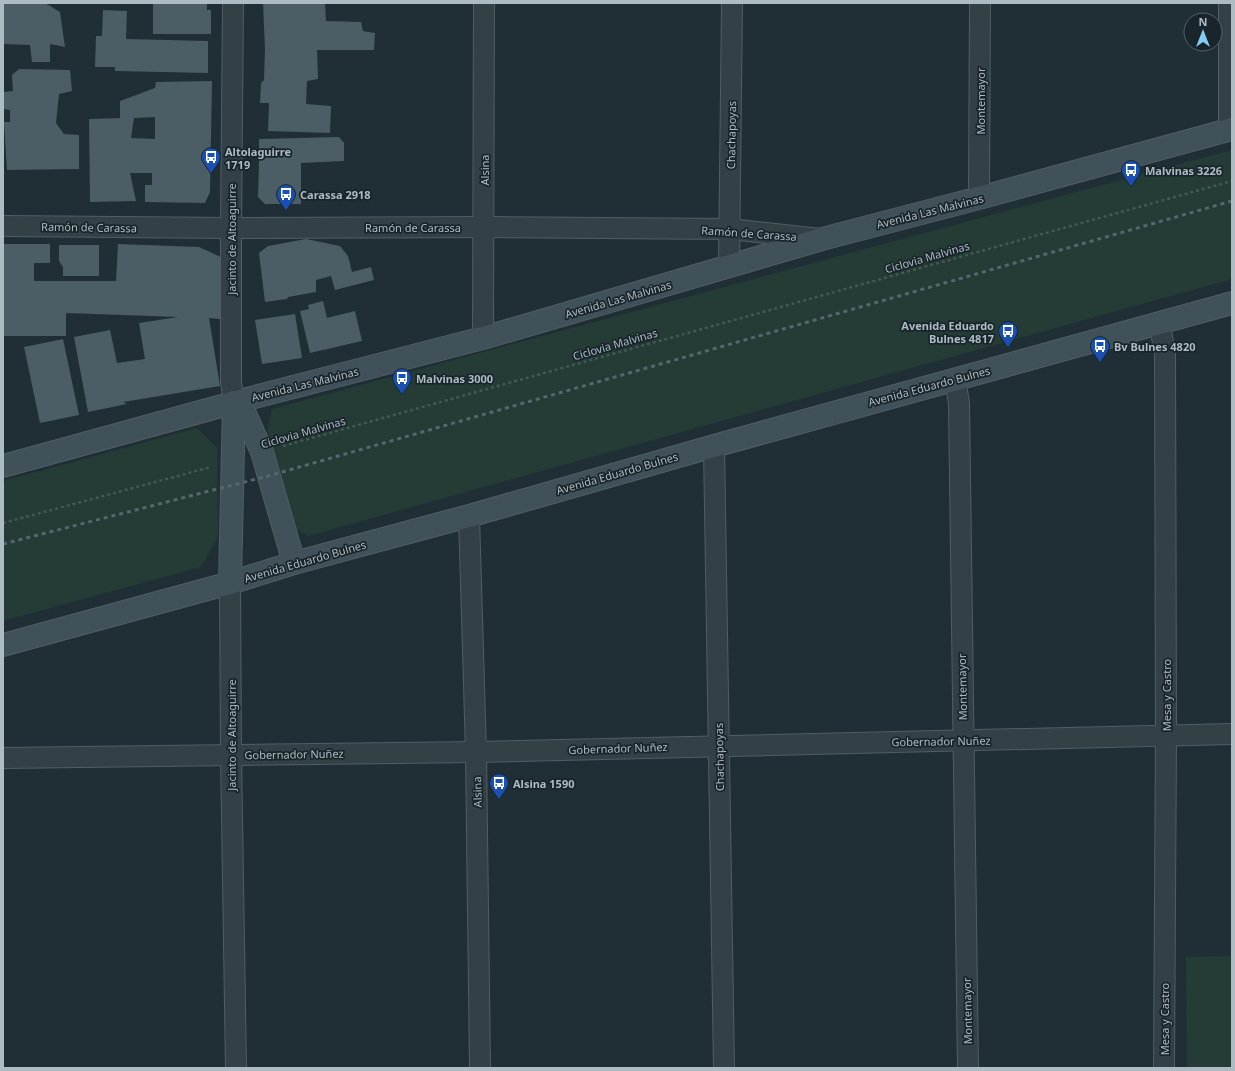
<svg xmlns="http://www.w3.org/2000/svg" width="1235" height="1071" font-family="'Noto Sans',sans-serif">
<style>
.green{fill:#253b36}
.building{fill:#4b5d65;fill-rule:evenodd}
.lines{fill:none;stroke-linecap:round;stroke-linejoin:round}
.street-casing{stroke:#515e64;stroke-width:22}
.secondary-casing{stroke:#515e64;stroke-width:24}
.path{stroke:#435855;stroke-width:2.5;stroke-dasharray:3 3;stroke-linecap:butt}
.street{stroke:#334046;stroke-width:20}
.secondary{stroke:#415159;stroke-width:22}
.rail{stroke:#55666e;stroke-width:3;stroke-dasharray:4 4;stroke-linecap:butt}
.labels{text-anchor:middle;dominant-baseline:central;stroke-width:3.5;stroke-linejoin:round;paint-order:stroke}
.street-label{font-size:11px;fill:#adbcc3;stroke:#19252b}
.poi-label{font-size:11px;font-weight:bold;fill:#adbcc3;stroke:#19252b;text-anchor:start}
</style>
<rect width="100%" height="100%" fill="#202f36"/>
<g class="green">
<path d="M 1232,150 L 1232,279 L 308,536 L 292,526 L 267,432 L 272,409 Z"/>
<path d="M 197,428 L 217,448 L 218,537 L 201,567 L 3,621 L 3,481 Z"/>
<path d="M 1232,956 L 1232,1068 L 1187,1068 L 1186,957 Z"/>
</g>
<g class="building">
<path d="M 3,3 L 45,3 L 60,12 L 65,47 L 50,44 L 50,62 L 32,62 L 30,45 L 3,44 Z"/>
<path d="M 153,3 L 207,3 L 207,10 L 211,10 L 211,34 L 153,34 Z"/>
<path d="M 263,3 L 325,3 L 326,21 L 361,22 L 363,31 L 375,33 L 374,50 L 317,50 L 318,79 L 307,81 L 306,104 L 331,106 L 330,133 L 268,131 L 269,103 L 260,103 L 261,83 L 264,80 L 265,49 Z"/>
<path d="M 103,10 L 127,11 L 126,39 L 208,41 L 208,73 L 115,71 L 115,67 L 95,67 L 96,36 L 102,36 Z"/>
<path d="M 19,69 L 70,70 L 72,91 L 59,94 L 56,123 L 64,134 L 79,135 L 79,169 L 7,170 L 4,122 L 10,122 L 10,110 L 3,109 L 3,92 L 13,91 L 12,75 Z"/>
<path d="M 212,81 L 210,192 L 205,203 L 145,202 L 145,185 L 152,185 L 152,173 L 130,173 L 136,201 L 90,202 L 89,119 L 120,118 L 120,101 L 155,88 L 156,82 ZM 155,117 L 155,139 L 131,138 L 134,118 Z"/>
<path d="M 339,137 L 344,143 L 344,161 L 301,163 L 301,204 L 265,204 L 258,197 L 259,163 L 259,139 Z"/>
<path d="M 306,239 L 340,246 L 348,256 L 352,272 L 371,267 L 374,280 L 335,290 L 331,276 L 316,280 L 316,292 L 288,297 L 287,299 L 265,302 L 259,253 L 268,246 Z"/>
<path d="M 3,244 L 50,244 L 50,263 L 34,263 L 34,281 L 116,281 L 118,244 L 199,247 L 223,258 L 220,319 L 209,318 L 220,386 L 123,402 L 127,404 L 88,412 L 74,337 L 110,330 L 117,363 L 145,359 L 139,323 L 178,317 L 66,313 L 66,336 L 3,336 Z"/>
<path d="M 59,245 L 99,245 L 99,276 L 63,276 L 63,267 L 59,261 Z"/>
<path d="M 323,301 L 327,318 L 355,311 L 362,341 L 310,353 L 300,311 L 309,309 L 308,305 Z"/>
<path d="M 295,314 L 302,358 L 262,364 L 255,320 Z"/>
<path d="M 63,339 L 79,415 L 40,423 L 24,347 Z"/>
</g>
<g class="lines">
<defs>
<g id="street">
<path d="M 233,3 L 231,228 L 231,382 L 234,402"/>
<path d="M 1229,130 L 1229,3"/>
<path d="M 979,198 L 980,3"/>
<path d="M 3,226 L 231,228 L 483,227 L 730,229 L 820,239"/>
<path d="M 729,267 L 732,3"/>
<path d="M 1159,323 L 1165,351 L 1166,735 L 1164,1068"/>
<path d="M 483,338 L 484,3"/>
<path d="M 955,379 L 959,403 L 968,1068"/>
<path d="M 714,446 L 724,1068"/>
<path d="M 469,516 L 476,752 L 480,1068"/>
<path d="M 230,583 L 231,754 L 236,1068"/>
<path d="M 3,758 L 476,752 L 1232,734"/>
</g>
<g id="secondary">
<path d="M 234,402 L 246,416 L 262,452 L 294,563"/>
<path d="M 3,466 L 247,399 L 483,338 L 822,239 L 979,198 L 1232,129"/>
<path d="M 230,583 L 234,402"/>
<path d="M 3,645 L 230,583 L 294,563 L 469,516 L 714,446 L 1232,303"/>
</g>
</defs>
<use href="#street" class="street-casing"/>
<use href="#secondary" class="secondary-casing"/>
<g class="path">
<path d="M 283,446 L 1232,181"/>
<path d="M 3,523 L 211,467"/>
</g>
<use href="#street" class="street"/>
<use href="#secondary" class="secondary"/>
<path class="rail" d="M 3,544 L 268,476 L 1232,201"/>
</g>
<defs>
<symbol id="bus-pin" viewBox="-11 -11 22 30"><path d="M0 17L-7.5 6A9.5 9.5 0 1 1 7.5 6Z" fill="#1a4fb4" stroke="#19252b"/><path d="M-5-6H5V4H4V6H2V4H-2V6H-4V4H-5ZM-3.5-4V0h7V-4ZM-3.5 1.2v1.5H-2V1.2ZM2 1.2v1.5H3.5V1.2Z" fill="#fff"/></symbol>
</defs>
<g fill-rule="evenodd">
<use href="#bus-pin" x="200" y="146" width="22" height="30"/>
<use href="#bus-pin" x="1120" y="159" width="22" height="30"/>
<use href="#bus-pin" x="275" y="183" width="22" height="30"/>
<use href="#bus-pin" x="997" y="320" width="22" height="30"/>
<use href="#bus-pin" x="1089" y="335" width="22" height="30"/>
<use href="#bus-pin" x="391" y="367" width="22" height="30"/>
<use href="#bus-pin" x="488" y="772" width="22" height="30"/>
</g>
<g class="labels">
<g class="street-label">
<text transform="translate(980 101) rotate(-90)">Montemayor</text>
<text transform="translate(731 135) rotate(-89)">Chachapoyas</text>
<text transform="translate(484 170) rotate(-90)">Alsina</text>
<text transform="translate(930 211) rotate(-14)">Avenida Las Malvinas</text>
<text transform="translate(89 227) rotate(1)">Ramón de Carassa</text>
<text x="413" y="227">Ramón de Carassa</text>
<text transform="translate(749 233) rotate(4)">Ramón de Carassa</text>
<text transform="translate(231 239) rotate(-90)">Jacinto de Altoaguirre</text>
<text transform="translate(927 257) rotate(-16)">Ciclovia Malvinas</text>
<text transform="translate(618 299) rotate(-16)">Avenida Las Malvinas</text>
<text transform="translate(615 344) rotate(-16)">Ciclovia Malvinas</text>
<text transform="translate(305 384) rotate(-14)">Avenida Las Malvinas</text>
<text transform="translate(929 386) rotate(-15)">Avenida Eduardo Bulnes</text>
<text transform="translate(303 432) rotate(-16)">Ciclovia Malvinas</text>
<text transform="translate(617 473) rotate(-16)">Avenida Eduardo Bulnes</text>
<text transform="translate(305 561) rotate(-16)">Avenida Eduardo Bulnes</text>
<text transform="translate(962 687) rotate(-91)">Montemayor</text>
<text transform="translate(1166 695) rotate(-90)">Mesa y Castro</text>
<text transform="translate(231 735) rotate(-90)">Jacinto de Altoaguirre</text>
<text transform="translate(941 741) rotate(-1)">Gobernador Nuñez</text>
<text transform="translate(618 748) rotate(-2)">Gobernador Nuñez</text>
<text transform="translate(294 754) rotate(-1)">Gobernador Nuñez</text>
<text transform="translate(719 757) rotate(-91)">Chachapoyas</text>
<text transform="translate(477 792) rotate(-91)">Alsina</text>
<text transform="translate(967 1011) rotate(-91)">Montemayor</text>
<text transform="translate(1164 1019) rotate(-90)">Mesa y Castro</text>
</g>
<g class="poi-label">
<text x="225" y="151">Altolaguirre<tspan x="225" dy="13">1719</tspan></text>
<text x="1145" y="170">Malvinas 3226</text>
<text x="300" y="194">Carassa 2918</text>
<text x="994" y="325" text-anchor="end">Avenida Eduardo<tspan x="994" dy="13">Bulnes 4817</tspan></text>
<text x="1114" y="346">Bv Bulnes 4820</text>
<text x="416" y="378">Malvinas 3000</text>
<text x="513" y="783">Alsina 1590</text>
</g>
</g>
<rect width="1235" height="1071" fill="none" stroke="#adbcc3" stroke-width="8"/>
<g transform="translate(1203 32)"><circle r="19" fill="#19252b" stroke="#546168"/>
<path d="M0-3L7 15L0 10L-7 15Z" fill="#81cdf5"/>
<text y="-6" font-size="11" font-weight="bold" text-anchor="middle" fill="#adbcc3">N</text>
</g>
</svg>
